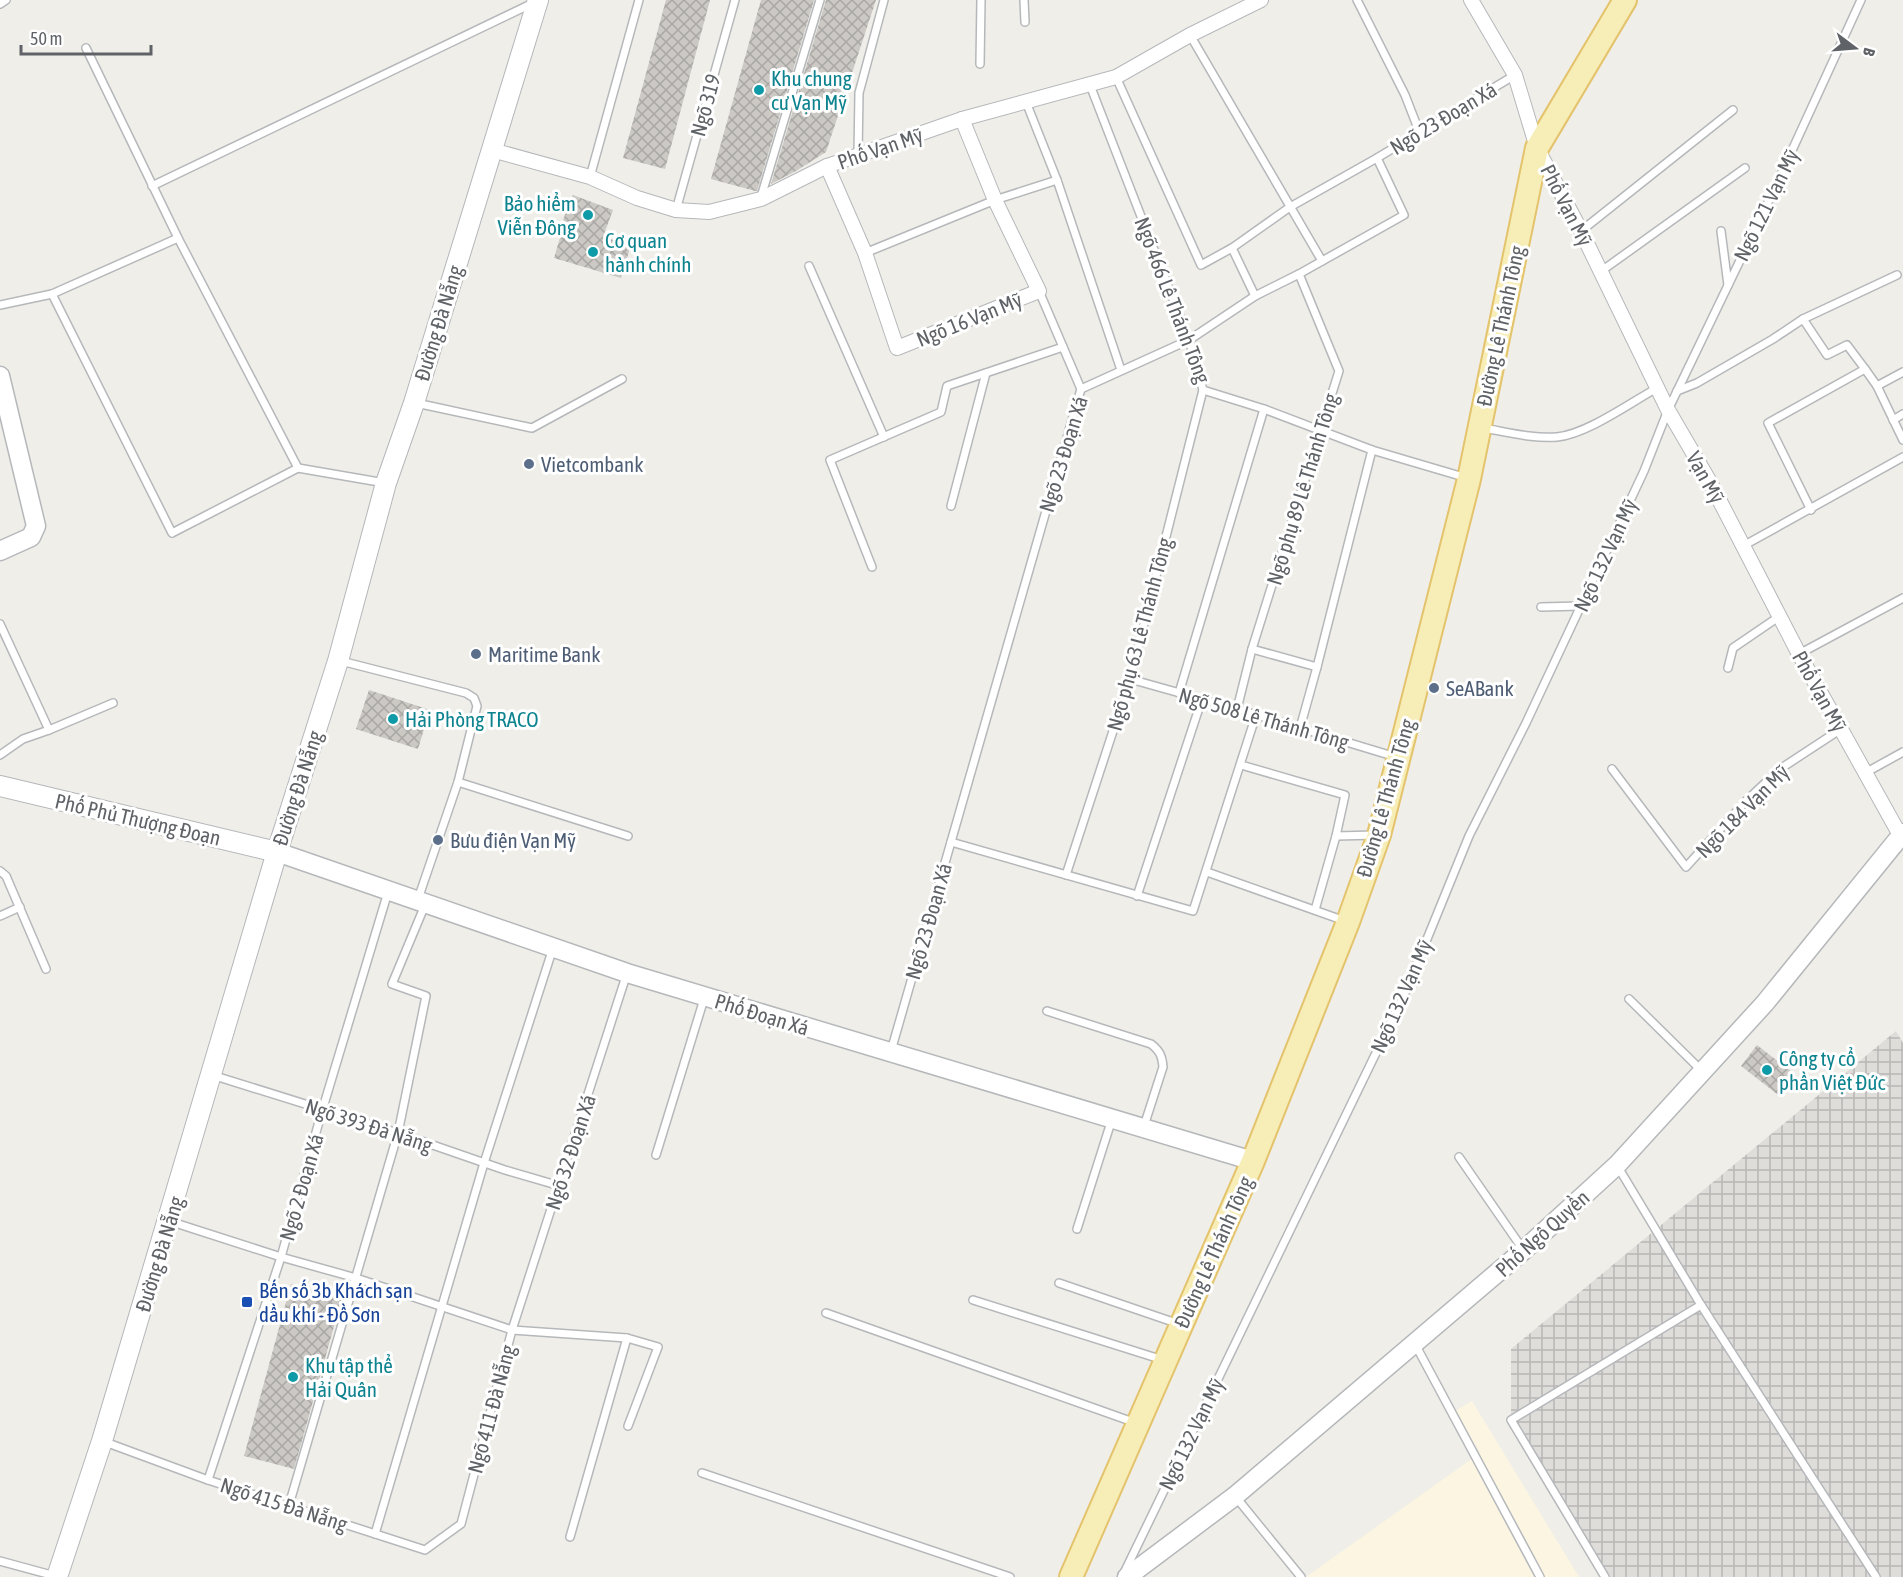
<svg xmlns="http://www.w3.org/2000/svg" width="1903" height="1577" font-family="'Asap Condensed',sans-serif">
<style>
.commercial{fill:#fbf5e2}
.industrial{fill:url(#industrial-grid)}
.building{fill:url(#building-cross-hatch)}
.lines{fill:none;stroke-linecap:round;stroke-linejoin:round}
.service-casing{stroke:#b5b8bb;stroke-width:10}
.minor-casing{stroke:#b5b8bb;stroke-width:16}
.tertiary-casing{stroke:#b5b8bb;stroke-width:21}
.secondary-casing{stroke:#b4b7bb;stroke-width:22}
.primary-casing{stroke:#e4c36d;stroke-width:26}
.service{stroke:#fff;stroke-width:7}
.minor{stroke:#fff;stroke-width:14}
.tertiary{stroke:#fff;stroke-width:18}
.secondary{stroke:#fff;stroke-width:20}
.primary{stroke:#f7edb6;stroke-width:22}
.culture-dot{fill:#0f9aa8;stroke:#fff;stroke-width:2}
.service-dot{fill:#5c6f8a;stroke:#fff;stroke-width:2}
.transit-dot{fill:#1a4fb4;stroke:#fff;stroke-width:2}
.labels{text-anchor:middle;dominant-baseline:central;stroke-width:6;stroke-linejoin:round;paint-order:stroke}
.culture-label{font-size:21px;fill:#0d838f;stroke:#fff;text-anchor:start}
.street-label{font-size:21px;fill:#5f6367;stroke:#fff}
.service-label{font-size:21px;fill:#4e5e75;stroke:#fff;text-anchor:start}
.transit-label{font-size:21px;fill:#164399;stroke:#fff;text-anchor:start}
</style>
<defs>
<pattern id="industrial-grid" width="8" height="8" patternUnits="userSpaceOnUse" patternTransform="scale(1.5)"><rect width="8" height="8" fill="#dfddda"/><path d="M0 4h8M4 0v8" fill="none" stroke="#b8b7b5"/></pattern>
<pattern id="building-cross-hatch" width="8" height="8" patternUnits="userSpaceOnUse" patternTransform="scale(1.5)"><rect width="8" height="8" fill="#ccc9c5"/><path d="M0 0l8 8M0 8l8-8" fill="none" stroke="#a9a7a4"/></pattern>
</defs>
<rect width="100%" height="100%" fill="#f0eee8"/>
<path class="commercial" d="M 1472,1401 L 1579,1577 L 1306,1577 L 1480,1453 L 1455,1411 Z"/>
<path class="industrial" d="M 1896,1031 L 1903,1043 L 1903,1577 L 1605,1577 L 1511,1420 L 1511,1349 Z"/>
<g class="building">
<path d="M 666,0 L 710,0 L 665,169 L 623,158 Z"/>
<path d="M 761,0 L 814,0 L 757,191 L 755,191 L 711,179 Z"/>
<path d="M 826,0 L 876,0 L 826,152 L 796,171 L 771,184 Z"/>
<path d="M 573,195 L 613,210 L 603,237 L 631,245 L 621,278 L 554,258 L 565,221 L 563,220 Z"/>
<path d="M 369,690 L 430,710 L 418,749 L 356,729 Z"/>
<path d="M 1757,1045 L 1793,1073 L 1777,1094 L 1741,1066 Z"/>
<path d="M 291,1284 L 342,1298 L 294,1469 L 244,1456 Z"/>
</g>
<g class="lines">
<defs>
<g id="service">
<path d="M 1024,0 L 1025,22"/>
<path d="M 1357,0 L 1405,95 L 1419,131"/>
<path d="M 0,4 L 6,0"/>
<path d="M 1190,35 L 1322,261"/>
<path d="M 86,48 L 178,238 L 298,468"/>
<path d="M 980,64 L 981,0"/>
<path d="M 1116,77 L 1201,265 L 1232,248 L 1255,296"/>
<path d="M 1090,85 L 1189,340 L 1203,390 L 1264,409 L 1372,450 L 1467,478"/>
<path d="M 1026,102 L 1057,180 L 1121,370"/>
<path d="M 858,154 L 859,93 L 884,0"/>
<path d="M 590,177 L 639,0"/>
<path d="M 152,186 L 533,3"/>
<path d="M 761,197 L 820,0"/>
<path d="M 676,210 L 735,0"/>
<path d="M 1581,231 L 1733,110"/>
<path d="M 1721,231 L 1728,285"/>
<path d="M 1232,248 L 1290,207 L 1377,158"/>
<path d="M 865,253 L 995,200 L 1057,180"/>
<path d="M 809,266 L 884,437"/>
<path d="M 1600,272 L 1745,168"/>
<path d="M 1039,291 L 1081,389"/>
<path d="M 52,294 L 172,533 L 298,468 L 385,483"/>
<path d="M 0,305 L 52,294 L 178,238"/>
<path d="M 1803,319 L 1827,355 L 1847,345 L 1865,369"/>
<path d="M 1903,372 L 1877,386 L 1903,440"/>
<path d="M 1677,391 L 1697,383 L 1773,339 L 1803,319 L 1897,275"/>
<path d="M 416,403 L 532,428 L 622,379"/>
<path d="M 1893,420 L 1903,414"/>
<path d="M 1483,428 C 1507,432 1533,439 1557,437 C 1587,434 1630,403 1657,388"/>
<path d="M 951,506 L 986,373"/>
<path d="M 1811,510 L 1768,423 L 1865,369 L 1877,386"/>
<path d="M 1743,546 L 1903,457"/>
<path d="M 872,567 L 830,460 L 941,412 L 947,386 L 1063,347"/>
<path d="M 1541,607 L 1581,606"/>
<path d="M 0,624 L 49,730"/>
<path d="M 1252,649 L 1317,667 L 1372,450"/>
<path d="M 1799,654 L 1903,598"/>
<path d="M 341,661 L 466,693 L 474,698 L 477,706 L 458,782 L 418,899"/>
<path d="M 1728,668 L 1733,648 L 1780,616"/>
<path d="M 1130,679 L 1237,709 L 1396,757"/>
<path d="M 1179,693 L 1264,409"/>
<path d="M 1237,709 L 1252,649 L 1339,371 L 1299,274"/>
<path d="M 1300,728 L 1317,667"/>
<path d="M 0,755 L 23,739 L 49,730 L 113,703"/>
<path d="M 1241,765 L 1345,795 L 1336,836 L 1376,835"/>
<path d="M 1612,769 L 1686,867 L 1745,802 L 1780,769 L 1841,729"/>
<path d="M 1865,773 L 1903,752"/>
<path d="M 458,782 L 628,836"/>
<path d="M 951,842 L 1193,911 L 1256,715"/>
<path d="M 0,871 L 6,876 L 46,969"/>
<path d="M 1207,872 L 1345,921"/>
<path d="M 1066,875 L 1130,679 L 1203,390"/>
<path d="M 1137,896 L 1202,699"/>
<path d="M 1315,910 L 1336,836"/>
<path d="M 0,916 L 20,907"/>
<path d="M 1629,999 L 1701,1070"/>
<path d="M 1047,1011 L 1151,1044 C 1160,1051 1162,1056 1163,1067 L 1144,1126"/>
<path d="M 891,1051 L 1081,389 L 1189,340 L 1255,296 L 1299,274 L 1404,215 L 1377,158 L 1515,75"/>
<path d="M 212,1075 L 398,1133 L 505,1170 L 560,1186"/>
<path d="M 656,1155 L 704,999"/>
<path d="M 1459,1157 L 1522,1248"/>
<path d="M 169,1221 L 281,1257 L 356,1278 L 512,1330 L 627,1338 L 658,1347 L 628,1426"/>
<path d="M 1077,1229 L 1112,1119"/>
<path d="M 1059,1283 L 1179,1324"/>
<path d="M 973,1300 L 1163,1360"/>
<path d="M 1701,1305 L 1876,1577"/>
<path d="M 826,1313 L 1136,1423"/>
<path d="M 1415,1344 L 1540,1577"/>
<path d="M 105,1442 L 208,1480 L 425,1550 L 461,1524 L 512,1330 L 627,973"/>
<path d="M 702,1473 L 1010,1577"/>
<path d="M 208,1480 L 281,1257 L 322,1111 L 388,892"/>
<path d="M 1235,1496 L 1301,1577"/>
<path d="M 289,1505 L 398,1133 L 426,996 L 392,984 L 425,905"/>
<path d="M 375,1534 L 484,1163 L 553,948"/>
<path d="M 570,1537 L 627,1338"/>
<path d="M 0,1561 L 55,1576"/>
<path d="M 1124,1573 L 1405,993 L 1469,836 L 1526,723 L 1644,471 L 1668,410 L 1772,194 L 1861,0"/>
<path d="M 1605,1577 L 1511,1420 L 1701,1305 L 1618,1167"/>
</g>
<g id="minor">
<path d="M 1471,0 L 1515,75 L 1537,148 L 1581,231 L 1668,410 L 1710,482 L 1799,654 L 1900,835"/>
<path d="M 492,150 L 590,177 L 637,198 L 676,210 L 709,212 L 761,199 L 827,166 L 962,119 L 1116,77 L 1190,35 L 1261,0"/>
<path d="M 827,166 L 865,253 L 897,348 L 1039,291 L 995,200 L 962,119"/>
</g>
<g id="tertiary">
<path d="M 0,376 L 36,526 L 31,537 L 0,551"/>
<path d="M 277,852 L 627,973 L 1253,1161"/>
<path d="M 1127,1577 L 1235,1496 L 1524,1250 L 1617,1165 L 1765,1003 L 1903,833"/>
</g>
<g id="secondary">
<path d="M 0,786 L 277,852"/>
<path d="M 57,1577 L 102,1441 L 277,852 L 338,661 L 386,483 L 414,403 L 538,0"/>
</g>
<path id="primary" d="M 1071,1577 L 1253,1161 L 1348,922 L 1379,835 L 1469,479 L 1537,148 L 1625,0"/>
</defs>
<use href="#service" class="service-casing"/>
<use href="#minor" class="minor-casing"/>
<use href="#tertiary" class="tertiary-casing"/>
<use href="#secondary" class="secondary-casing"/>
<use href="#primary" class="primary-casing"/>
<use href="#service" class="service"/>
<use href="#minor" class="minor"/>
<use href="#tertiary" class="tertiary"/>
<use href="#secondary" class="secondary"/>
<use href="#primary" class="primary"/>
</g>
<g class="culture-dot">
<circle cx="759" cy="90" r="6"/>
<circle cx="588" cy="215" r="6"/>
<circle cx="593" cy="252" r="6"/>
<circle cx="393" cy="719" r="6"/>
<circle cx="1767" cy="1070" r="6"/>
<circle cx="293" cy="1377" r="6"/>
</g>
<g class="service-dot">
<circle cx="529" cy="464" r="6"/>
<circle cx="476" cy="654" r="6"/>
<circle cx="1434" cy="688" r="6"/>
<circle cx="438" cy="840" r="6"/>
</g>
<rect class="transit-dot" x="241" y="1296" width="12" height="12" rx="3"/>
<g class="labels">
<g class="culture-label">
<text x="771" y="78">Khu chung<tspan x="771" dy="24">cư Vạn Mỹ</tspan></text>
<text x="576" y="203" text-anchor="end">Bảo hiểm<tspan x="576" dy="24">Viễn Đông</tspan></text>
<text x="605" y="240">Cơ quan<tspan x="605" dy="24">hành chính</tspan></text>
<text x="405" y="719">Hải Phòng TRACO</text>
<text x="1779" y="1058">Công ty cổ<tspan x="1779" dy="24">phần Việt Đức</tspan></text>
<text x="305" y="1365">Khu tập thể<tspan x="305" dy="24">Hải Quân</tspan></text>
</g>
<g class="street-label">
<text transform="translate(705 105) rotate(-75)">Ngõ 319</text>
<text transform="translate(1443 118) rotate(-31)">Ngõ 23 Đoạn Xá</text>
<text transform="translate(880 148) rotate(-19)">Phố Vạn Mỹ</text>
<text transform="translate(1567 205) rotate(63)">Phố Vạn Mỹ</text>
<text transform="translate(1766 205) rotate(-64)">Ngõ 121 Vạn Mỹ</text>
<text transform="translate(1173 300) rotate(69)">Ngõ 466 Lê Thánh Tông</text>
<text transform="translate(969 319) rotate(-22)">Ngõ 16 Vạn Mỹ</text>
<text transform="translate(438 323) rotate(-73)">Đường Đà Nẵng</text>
<text transform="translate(1500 326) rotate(-78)">Đường Lê Thánh Tông</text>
<text transform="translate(1063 454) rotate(-73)">Ngõ 23 Đoạn Xá</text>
<text transform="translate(1706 477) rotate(61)">Vạn Mỹ</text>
<text transform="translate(1302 489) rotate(-73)">Ngõ phụ 89 Lê Thánh Tông</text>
<text transform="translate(1605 555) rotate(-65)">Ngõ 132 Vạn Mỹ</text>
<text transform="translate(1139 634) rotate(-75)">Ngõ phụ 63 Lê Thánh Tông</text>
<text transform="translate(1820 691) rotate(61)">Phố Vạn Mỹ</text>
<text transform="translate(1264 718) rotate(16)">Ngõ 508 Lê Thánh Tông</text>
<text transform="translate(297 788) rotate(-72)">Đường Đà Nẵng</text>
<text transform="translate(1385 798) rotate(-74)">Đường Lê Thánh Tông</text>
<text transform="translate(1742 811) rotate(-45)">Ngõ 184 Vạn Mỹ</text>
<text transform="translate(138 819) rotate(13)">Phố Phủ Thượng Đoạn</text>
<text transform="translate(928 921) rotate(-74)">Ngõ 23 Đoạn Xá</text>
<text transform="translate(1401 996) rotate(-66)">Ngõ 132 Vạn Mỹ</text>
<text transform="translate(762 1014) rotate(17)">Phố Đoạn Xá</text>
<text transform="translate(369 1125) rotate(18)">Ngõ 393 Đà Nẵng</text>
<text transform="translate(570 1152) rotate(-72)">Ngõ 32 Đoạn Xá</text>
<text transform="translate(301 1187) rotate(-74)">Ngõ 2 Đoạn Xá</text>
<text transform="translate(1542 1233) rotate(-42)">Phố Ngô Quyền</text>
<text transform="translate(1213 1252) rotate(-66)">Đường Lê Thánh Tông</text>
<text transform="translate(159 1254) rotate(-73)">Đường Đà Nẵng</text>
<text transform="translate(491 1409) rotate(-75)">Ngõ 411 Đà Nẵng</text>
<text transform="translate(1191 1434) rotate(-64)">Ngõ 132 Vạn Mỹ</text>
<text transform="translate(284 1504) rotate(18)">Ngõ 415 Đà Nẵng</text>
</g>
<g class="service-label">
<text x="541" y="464">Vietcombank</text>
<text x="488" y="654">Maritime Bank</text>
<text x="1446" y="688">SeABank</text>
<text x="450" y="840">Bưu điện Vạn Mỹ</text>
</g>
<g class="transit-label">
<text x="259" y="1290">Bến số 3b Khách sạn<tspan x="259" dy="24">dầu khí - Đồ Sơn</tspan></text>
</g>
</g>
<g transform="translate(1855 48) rotate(106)" stroke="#ffffff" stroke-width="4.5" paint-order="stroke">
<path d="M0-4.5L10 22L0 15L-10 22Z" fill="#5f6367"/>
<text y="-9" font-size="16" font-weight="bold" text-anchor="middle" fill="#5f6367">B</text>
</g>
<path d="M21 45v9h130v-9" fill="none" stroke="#5f6367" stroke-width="3"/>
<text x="30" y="45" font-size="18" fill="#5f6367" stroke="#ffffff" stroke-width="4.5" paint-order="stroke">50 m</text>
</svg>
